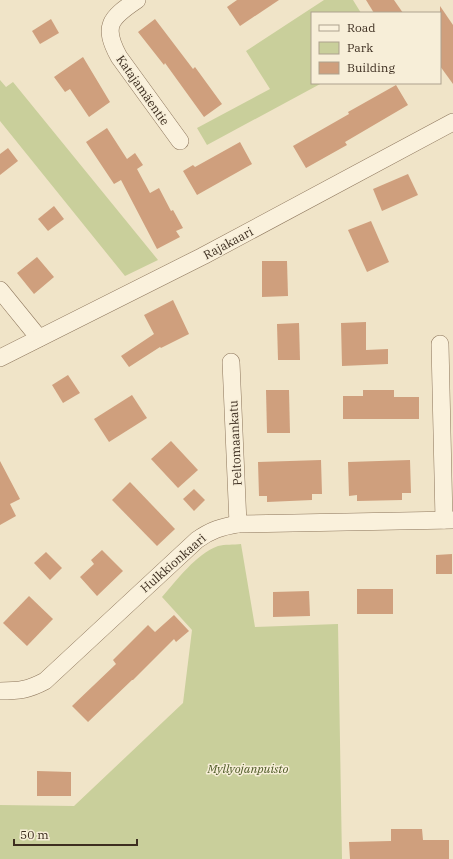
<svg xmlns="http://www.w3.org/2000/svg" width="453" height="859" font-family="'IBM Plex Serif',serif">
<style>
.green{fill:#c9cf9b}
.building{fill:#cf9f7d}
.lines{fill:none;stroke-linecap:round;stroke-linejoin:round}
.minor-casing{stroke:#8d765c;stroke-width:18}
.minor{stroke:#faf1dc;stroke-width:17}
.labels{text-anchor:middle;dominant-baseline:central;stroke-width:3;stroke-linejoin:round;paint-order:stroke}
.street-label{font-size:12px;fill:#3d2e20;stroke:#f7eed8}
.park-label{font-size:12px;font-style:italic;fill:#4d5a26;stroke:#f7eed8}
</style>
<rect width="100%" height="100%" fill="#f0e4c8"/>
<g class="green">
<path d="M 324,0 L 353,0 L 361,13 L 312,13 L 312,83 L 322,83 L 207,145 L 197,128 L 270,89 L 246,51 Z"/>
<path d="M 0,80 L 6,87 L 13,82 L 158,260 L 125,276 L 0,121 Z"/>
<path d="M 241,544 L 255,627 L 338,624 L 342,859 L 0,859 L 0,805 L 74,806 L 183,703 L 192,630 L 162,597 C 177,580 196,554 218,546 C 225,544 234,545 241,544 Z"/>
</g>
<g class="building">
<path d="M 237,0 L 279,0 L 240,26 L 227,7 Z"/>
<path d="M 366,0 L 394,0 L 403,13 L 374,13 Z"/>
<path d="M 440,6 L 453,25 L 453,84 L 440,66 Z"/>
<path d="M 51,19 L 59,33 L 40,44 L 32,31 Z"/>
<path d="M 155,19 L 193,69 L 195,67 L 222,104 L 204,117 L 165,63 L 164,65 L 138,32 Z"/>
<path d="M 83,57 L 110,102 L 89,117 L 70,89 L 65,92 L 54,77 Z"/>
<path d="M 396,85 L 408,105 L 345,142 L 347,145 L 306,168 L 293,146 L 349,114 L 348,112 Z"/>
<path d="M 107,128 L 127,159 L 135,153 L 143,165 L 137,169 L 150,193 L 159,188 L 171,211 L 173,210 L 183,228 L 176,231 L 180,237 L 157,249 L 121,180 L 114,184 L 86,142 Z"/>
<path d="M 240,142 L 252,164 L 197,195 L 183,171 L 193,165 L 195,167 Z"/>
<path d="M 8,148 L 18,161 L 0,175 L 0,154 Z"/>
<path d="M 408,174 L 418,195 L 382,211 L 373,189 Z"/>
<path d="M 54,206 L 64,219 L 48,231 L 38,219 Z"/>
<path d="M 371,221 L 389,262 L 367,272 L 348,230 Z"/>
<path d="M 37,257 L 54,277 L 34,294 L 17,273 Z"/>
<path d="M 262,261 L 287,261 L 288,296 L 262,297 Z"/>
<path d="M 173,300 L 189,334 L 161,348 L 160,347 L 129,367 L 121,356 L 154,334 L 144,315 Z"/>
<path d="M 366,322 L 366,350 L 388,349 L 388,364 L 342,366 L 341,323 Z"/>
<path d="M 299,323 L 300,360 L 278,360 L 277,324 Z"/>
<path d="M 68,375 L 80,393 L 63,403 L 52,385 Z"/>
<path d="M 266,390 L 289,390 L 290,433 L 267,433 Z"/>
<path d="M 363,390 L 394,390 L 394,397 L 419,397 L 419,419 L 343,419 L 343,396 L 363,396 Z"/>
<path d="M 132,395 L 147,418 L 109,442 L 94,419 Z"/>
<path d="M 171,441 L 198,470 L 178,488 L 151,459 Z"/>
<path d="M 321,460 L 322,494 L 312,494 L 312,500 L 267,502 L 267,496 L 259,496 L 258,462 Z"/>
<path d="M 410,460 L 411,493 L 402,493 L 402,500 L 357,501 L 357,495 L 349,496 L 348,462 Z"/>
<path d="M 0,461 L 20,499 L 10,504 L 16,516 L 0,525 Z"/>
<path d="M 130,482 L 175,529 L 157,546 L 112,500 Z"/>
<path d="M 194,489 L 205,500 L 194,511 L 183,499 Z"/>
<path d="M 102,550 L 123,571 L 97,596 L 80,577 L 94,564 L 91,560 Z"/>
<path d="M 46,552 L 62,568 L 50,580 L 34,563 Z"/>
<path d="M 452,554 L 452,574 L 436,574 L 436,555 Z"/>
<rect x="357" y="589" width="36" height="25"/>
<path d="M 309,591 L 310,616 L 273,617 L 273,592 Z"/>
<path d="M 29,596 L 53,619 L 27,646 L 3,623 Z"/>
<path d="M 174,615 L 189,631 L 176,642 L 174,639 L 133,680 L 132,680 L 88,722 L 72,706 L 116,664 L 113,660 L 148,625 L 155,632 Z"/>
<path d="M 37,771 L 71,772 L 71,796 L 37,796 Z"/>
<path d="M 391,829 L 422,829 L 423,840 L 449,840 L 449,859 L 350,859 L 349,842 L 391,841 Z"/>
</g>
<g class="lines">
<defs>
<g id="minor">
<path d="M 137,0 C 110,18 102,26 119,57 L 180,141"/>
<path d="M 0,290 L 39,338"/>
<path d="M 440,344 L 444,520"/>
<path d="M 0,358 L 203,256 L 453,122"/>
<path d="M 231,362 L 238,524"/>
<path d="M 0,691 C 19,691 28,690 45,681 L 197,540 C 211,530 221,527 238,524 L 453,520"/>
</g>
</defs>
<use href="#minor" class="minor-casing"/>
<use href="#minor" class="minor"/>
</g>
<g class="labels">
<g class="street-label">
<text transform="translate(143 90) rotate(55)">Katajamäentie</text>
<text transform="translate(228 243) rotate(-28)">Rajakaari</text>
<text transform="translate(235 443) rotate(-93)">Peltomaankatu</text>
<text transform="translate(173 563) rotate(-41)">Hulkkionkaari</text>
</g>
<g class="park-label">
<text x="248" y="768">Myllyojanpuisto</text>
</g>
</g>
<rect x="311" y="12" width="130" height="72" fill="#f7eed8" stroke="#ada18e"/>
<rect x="319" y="25" width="20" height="6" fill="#faf1dc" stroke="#ada18e"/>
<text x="347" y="32" font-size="12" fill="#3d2e20">Road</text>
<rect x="319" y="42" width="20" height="12" fill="#c9cf9b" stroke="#ada18e"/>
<text x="347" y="52" font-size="12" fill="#3d2e20">Park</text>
<rect x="319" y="62" width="20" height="12" fill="#cf9f7d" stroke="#ada18e"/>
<text x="347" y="72" font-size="12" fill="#3d2e20">Building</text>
<path d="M14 839v6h123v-6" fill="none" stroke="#3d2e20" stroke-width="2"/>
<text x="20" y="839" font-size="12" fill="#3d2e20" stroke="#f7eed8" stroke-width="3" paint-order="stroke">50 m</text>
</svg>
